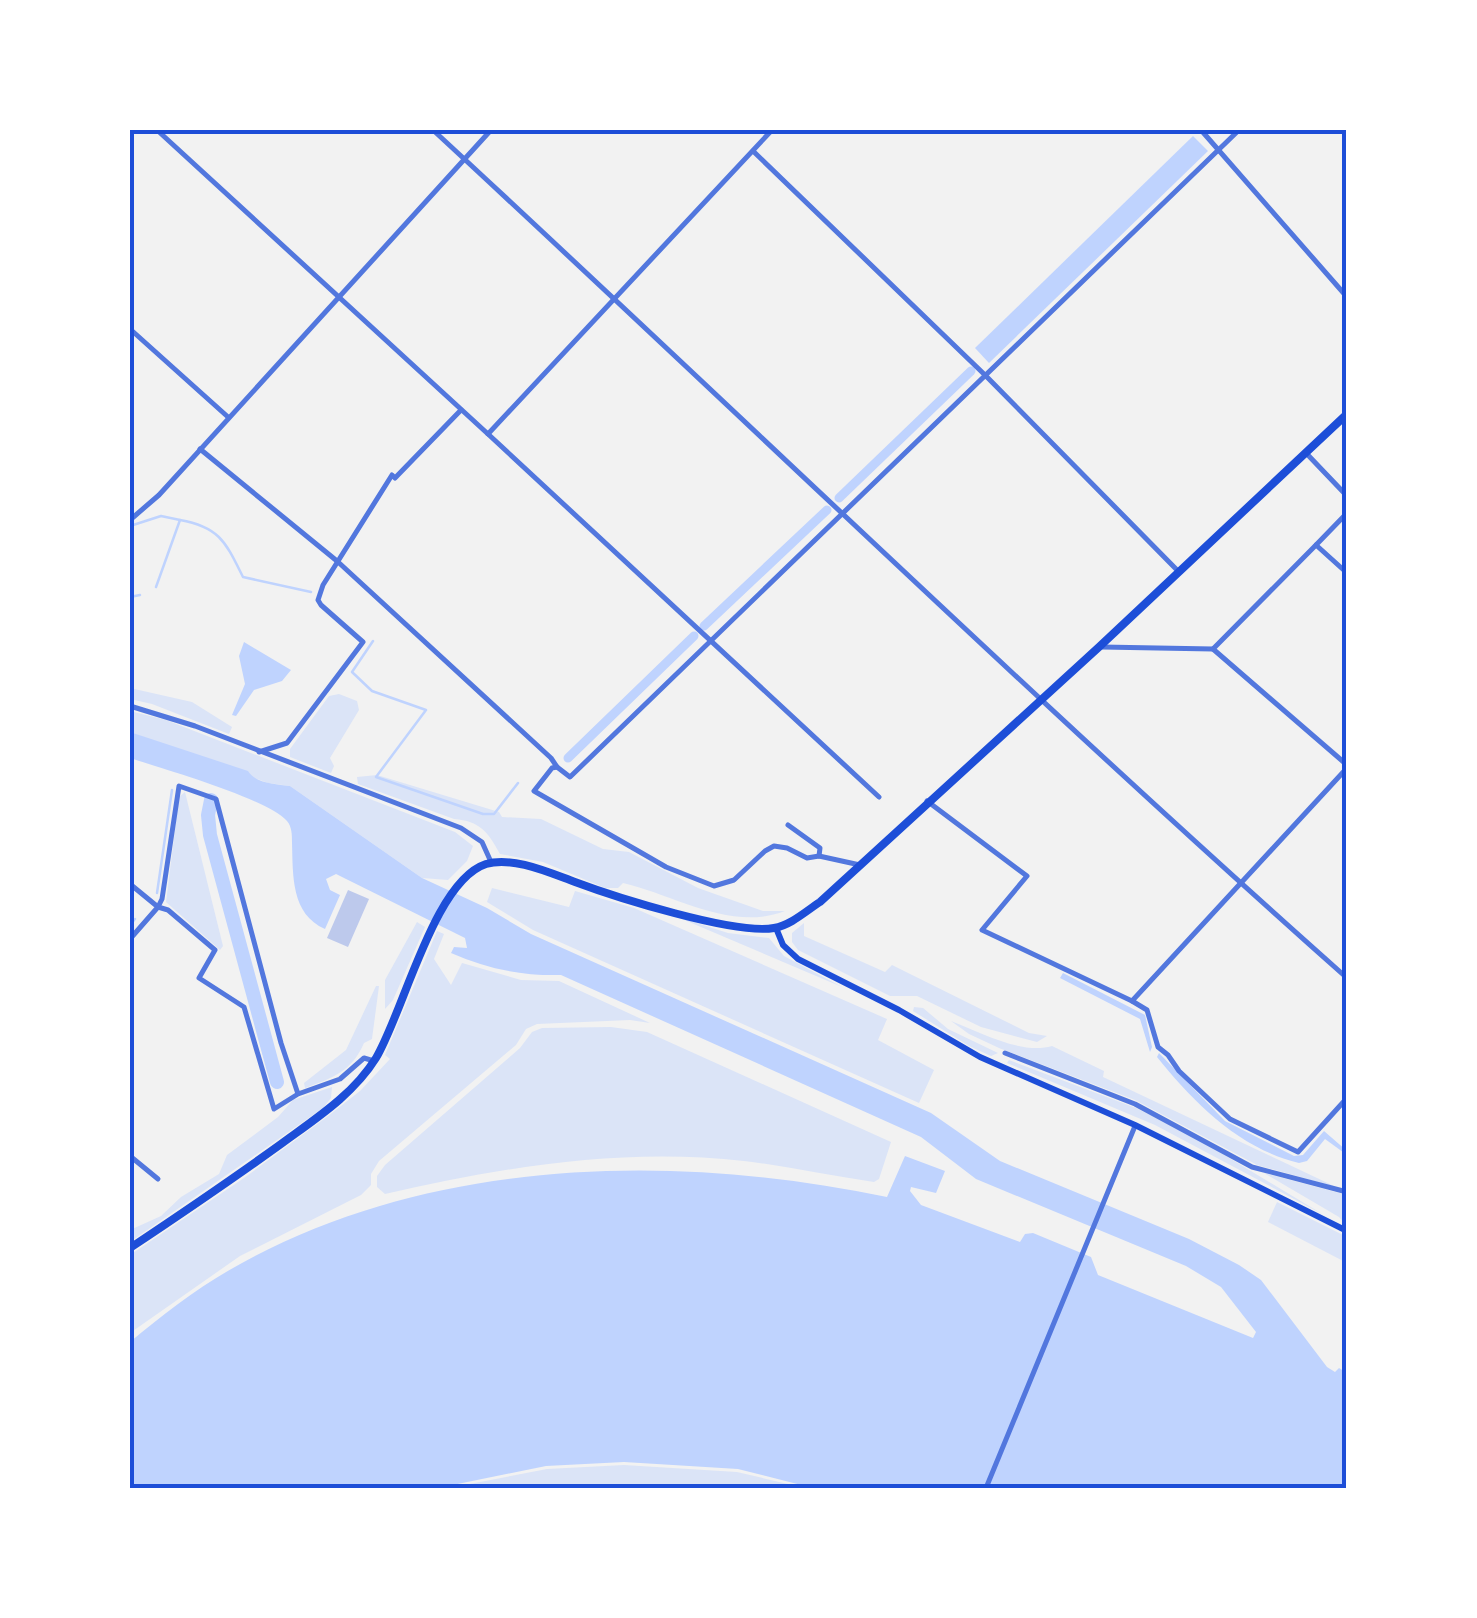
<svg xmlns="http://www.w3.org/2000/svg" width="1477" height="1618" font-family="'Open Sans',sans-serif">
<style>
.green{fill:#dbe4f7}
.water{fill:#bfd3fe}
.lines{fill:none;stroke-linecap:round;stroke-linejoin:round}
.stream{stroke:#bfd3fe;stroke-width:2.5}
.canal{stroke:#bfd3fe;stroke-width:9}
.river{stroke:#bfd3fe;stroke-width:14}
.building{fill:#bdc9ec}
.minor{stroke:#5277de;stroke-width:5}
.tertiary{stroke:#5277de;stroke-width:5}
.secondary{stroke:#1d4ed8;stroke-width:6}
.primary{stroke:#1d4ed8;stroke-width:8}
.neatline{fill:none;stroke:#1d4ed8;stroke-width:4}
</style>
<rect width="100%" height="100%" fill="#f2f2f2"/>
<g class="green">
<path d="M 130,688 L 192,702 L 232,727 L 229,734 L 152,704 L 130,699 Z"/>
<path d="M 339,694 L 357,701 L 359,710 L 330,758 L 334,766 L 331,773 L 290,757 L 290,749 L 329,696 Z"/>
<path d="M 130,711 L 166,720 L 455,832 L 473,846 L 467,861 L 448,880 L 422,878 L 290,786 L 268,783 L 130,732 Z"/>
<path d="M 377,775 L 499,812 L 502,817 L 541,819 L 603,849 L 629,852 L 698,888 L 763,911 L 785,911 C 731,932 675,895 623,883 L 618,888 L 605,888 L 543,862 L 500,854 C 488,832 480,821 454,819 L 358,784 L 357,777 Z"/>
<path d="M 185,792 L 223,946 L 220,950 L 166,902 L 179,797 Z"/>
<path d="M 492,888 L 569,907 L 575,891 L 634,908 L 887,1019 L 878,1040 L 934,1070 L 919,1103 L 533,930 L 487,902 Z"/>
<path d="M 675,916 L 728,933 L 769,938 L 784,956 L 842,987 Z"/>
<path d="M 417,922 L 425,927 L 393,1000 L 385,1009 L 385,980 Z"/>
<path d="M 804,923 L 804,936 L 885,972 L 892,965 L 1029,1033 L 1047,1036 L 1037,1042 L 981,1027 L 917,996 L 890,996 L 798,950 L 792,942 L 792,933 Z"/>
<path d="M 437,931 L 444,934 L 434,959 L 451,985 L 462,963 L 521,980 L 559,981 L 650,1023 L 630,1020 L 537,1024 L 526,1029 L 516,1045 L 379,1161 L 371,1174 L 371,1185 L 361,1195 L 240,1256 L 130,1333 L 130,1255 L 244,1178 L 328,1116 L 360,1091 L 390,1059 L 385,1055 Z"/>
<path d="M 376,986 L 379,986 L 372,1039 L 364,1043 C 352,1071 333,1078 305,1088 L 304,1083 L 346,1050 Z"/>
<path d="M 914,1007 L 923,1008 L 948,1029 L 998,1053 L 991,1056 L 969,1046 L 913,1011 Z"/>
<path d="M 951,1021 C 980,1032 1021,1055 1052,1046 L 1104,1071 L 1103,1077 L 1336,1187 L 1257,1165 L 1135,1100 L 999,1048 L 969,1034 Z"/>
<path d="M 611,1027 L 647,1032 L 891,1142 L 879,1179 L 874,1182 C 831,1176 787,1166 744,1161 C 623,1147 503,1167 385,1194 L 377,1187 L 377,1176 L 385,1165 L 520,1048 L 532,1032 L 542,1028 Z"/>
<path d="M 1009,1060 L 1136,1108 L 1193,1136 L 1324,1215 L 1155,1125 L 1007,1063 Z"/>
<path d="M 332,1087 L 331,1098 L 323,1108 L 130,1242 L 130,1230 L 161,1216 L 181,1197 L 219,1174 L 227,1155 L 278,1117 L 293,1100 Z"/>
<path d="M 1264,1173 L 1347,1195 L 1347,1226 L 1339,1217 Z"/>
<path d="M 1277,1202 L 1347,1237 L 1347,1263 L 1268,1222 Z"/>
<path d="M 624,1465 L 737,1472 L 805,1488 L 449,1488 L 547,1469 Z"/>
</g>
<g class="water">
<path d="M 1193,136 L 1208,151 L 989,363 L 975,348 Z"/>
<path d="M 244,642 L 291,670 L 282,681 L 254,690 L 236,716 L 232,715 L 245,684 L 239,656 Z"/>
<path d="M 130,732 L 248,771 C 256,784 276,784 290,786 L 422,878 L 487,908 L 531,934 L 931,1113 L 1000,1161 L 1189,1239 L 1239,1265 L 1261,1280 L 1327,1367 L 1335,1372 L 1339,1368 L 1347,1373 L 1347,1488 L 970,1488 L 961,1484 L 959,1488 L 813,1488 L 738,1469 L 624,1462 L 546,1466 L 438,1488 L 130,1488 L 130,1342 C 165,1313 201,1285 242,1263 C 435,1157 676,1153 887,1197 L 905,1156 L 945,1171 L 936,1193 L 911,1187 L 910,1191 L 921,1205 L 1020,1242 L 1025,1234 L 1033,1233 L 1091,1257 L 1098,1275 L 1253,1338 L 1256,1332 L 1221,1287 L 1186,1266 L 976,1179 L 921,1137 L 561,975 C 523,976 487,969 451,953 L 454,947 L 467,948 L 465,938 L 336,874 L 326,879 L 330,890 L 340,895 L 325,929 C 291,914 293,876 292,843 C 292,835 292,827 287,821 C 266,798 163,769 130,758 Z"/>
<path d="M 1063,973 L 1145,1015 L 1152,1047 L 1150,1052 L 1140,1019 L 1060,978 Z"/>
<path d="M 1159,1053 L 1225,1121 L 1294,1156 L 1303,1155 L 1324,1131 L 1347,1151 L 1347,1155 L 1325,1139 L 1307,1161 L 1299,1163 C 1240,1149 1194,1103 1157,1057 Z"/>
</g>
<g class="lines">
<g class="stream">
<path d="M 130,526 L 161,516 L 180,520"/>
<path d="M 156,587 L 180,520 C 220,527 226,543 243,577 L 311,592"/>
<path d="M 130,597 L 140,595"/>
<path d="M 373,641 L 352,672 L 372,691 L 426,710 L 376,777 L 483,814 L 494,814 L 518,783"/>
<path d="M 157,893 L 172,790"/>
<path d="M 130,925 L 135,919"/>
</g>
<g class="canal">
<path d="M 839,498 L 971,371"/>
<path d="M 704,626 L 827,510"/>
<path d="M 568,758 L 694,636"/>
</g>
<path class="river" d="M 211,800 L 208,815 L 210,835 L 277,1082"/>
</g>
<path class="building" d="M 348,890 L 369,899 L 348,947 L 327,938 Z"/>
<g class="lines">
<g class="minor">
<path d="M 157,130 L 488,434 L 772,130"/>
<path d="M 433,130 C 738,412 1036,702 1347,978"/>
<path d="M 1201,130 L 1347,297"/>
<path d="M 753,151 L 985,375 L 1178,571"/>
<path d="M 130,329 L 228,417"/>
<path d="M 488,434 L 879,797"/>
<path d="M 200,449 L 337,561 L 551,758 L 557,767 L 552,768 L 534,791 L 666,867 L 714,886 L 734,880 L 765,851 L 774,846 L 787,848 L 807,858 L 819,856 L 860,865"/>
<path d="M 1306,453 L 1347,496"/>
<path d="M 1347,513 L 1316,545 L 1347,573"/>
<path d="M 130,520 L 159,495 L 491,130"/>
<path d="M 1102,647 L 1213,649 L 1316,545"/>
<path d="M 1213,649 L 1347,765"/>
<path d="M 130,706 L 195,726 L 461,828 L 482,842 L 491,862"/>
<path d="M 259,752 L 287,743 L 363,642 L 321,605 L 318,600 L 323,585 L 392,475 L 395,478 L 461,410"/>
<path d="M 557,767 L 570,777 L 1239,130"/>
<path d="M 1347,768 L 1132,1001 L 1147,1010 L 1158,1047 L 1168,1055 L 1179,1071 L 1230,1119 L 1298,1152 L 1347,1098"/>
<path d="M 927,801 L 1027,876 L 982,930 L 1132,1001"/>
<path d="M 788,825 L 820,848 L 819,856"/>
<path d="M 130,884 L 158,907 L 130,939"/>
<path d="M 1005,1053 L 1135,1104 L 1252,1167 L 1347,1192"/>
<path d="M 298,1094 L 281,1043 L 216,799 L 179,786 L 162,899 L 158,907 L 168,910 L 215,950 L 199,978 L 244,1007 L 274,1109 L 298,1094 L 340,1079 L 364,1058 L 374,1061"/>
<path d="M 130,1156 L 158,1179"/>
</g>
<path class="tertiary" d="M 986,1488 L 1135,1126"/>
<path class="secondary" d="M 776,928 L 783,945 L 798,959 L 899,1010 L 980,1057 L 1135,1125 L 1347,1231"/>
<path class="primary" d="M 130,1248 C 181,1214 231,1180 281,1144 C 315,1119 353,1095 376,1058 C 404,1011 434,881 486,864 C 513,856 550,873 575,882 C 615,897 735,935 774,928 C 791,925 806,911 820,902 L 1099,647 L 1347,414"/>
</g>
<rect width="1477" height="1618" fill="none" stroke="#ffffff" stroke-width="265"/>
<rect x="132" y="132" width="1212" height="1354" class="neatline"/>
</svg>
